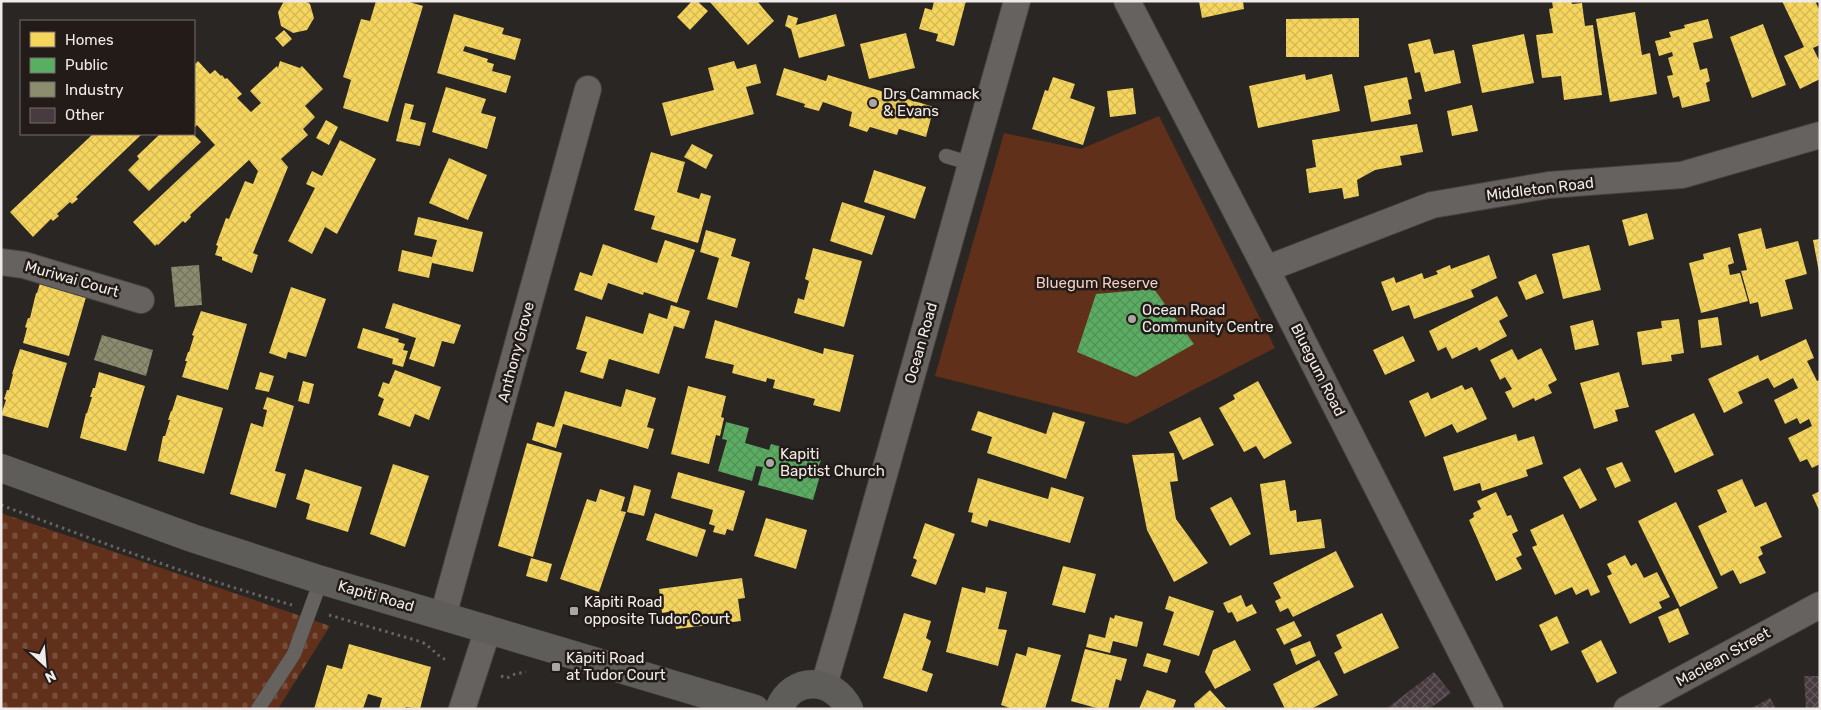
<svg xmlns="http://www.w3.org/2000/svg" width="1821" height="710" font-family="Rubik,sans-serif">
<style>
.green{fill:#60301a}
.cemetery{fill:url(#cemetery-stones)}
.homes{fill:url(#homes-cross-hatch)}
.public{fill:url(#public-cross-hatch)}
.industry{fill:url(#industry-cross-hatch)}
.building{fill:url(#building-cross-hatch)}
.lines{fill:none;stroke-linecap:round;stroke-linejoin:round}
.service-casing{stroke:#464342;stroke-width:15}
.minor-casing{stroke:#464342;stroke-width:28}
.secondary-casing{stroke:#464342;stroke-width:29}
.path{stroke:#666463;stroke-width:3;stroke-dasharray:2.5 4;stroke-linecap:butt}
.service{stroke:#666260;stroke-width:14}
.minor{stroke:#666260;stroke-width:26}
.secondary{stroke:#5e5d5a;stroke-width:28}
.poi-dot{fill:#aba6a4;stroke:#221b18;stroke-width:2}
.labels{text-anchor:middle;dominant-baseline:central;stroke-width:5;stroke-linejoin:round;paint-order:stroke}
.poi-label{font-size:15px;fill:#f0ebe9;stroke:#221b18;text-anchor:start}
.street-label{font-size:15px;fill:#f0ebe9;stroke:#221b18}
.park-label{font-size:15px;fill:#f3ccbd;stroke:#221b18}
</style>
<defs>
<pattern id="cemetery-stones" width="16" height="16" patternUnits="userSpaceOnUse" patternTransform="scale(1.25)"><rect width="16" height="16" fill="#60301a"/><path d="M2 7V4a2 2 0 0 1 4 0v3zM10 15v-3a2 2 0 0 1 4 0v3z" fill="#774e3b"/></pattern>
<pattern id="homes-cross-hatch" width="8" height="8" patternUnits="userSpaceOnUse" patternTransform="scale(1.25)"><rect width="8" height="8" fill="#f6d55c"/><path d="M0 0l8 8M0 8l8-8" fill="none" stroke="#d3b858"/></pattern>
<pattern id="public-cross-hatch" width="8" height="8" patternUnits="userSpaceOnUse" patternTransform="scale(1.25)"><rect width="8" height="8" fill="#5aae61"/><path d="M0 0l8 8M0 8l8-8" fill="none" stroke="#558f59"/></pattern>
<pattern id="industry-cross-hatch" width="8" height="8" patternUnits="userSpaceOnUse" patternTransform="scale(1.25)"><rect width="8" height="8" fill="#8c8c6e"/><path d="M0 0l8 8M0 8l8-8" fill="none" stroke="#747460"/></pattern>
<pattern id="building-cross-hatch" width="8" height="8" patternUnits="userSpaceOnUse" patternTransform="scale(1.25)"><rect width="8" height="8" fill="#483b40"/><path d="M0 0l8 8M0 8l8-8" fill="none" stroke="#63585c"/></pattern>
</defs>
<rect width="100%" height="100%" fill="#2a2624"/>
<path class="green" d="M 1159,116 L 1275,348 L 1127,424 L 935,376 L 1004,133 L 1081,149 Z"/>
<path class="cemetery" d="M 1,513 L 330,626 L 278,709 L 1,709 Z"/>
<g class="homes">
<path d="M 284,1 L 305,1 L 310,4 L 314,18 L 307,30 L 293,33 L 281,26 L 278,12 Z"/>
<path d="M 376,1 L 406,1 L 423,6 L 388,122 L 343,108 L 351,80 L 343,77 L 361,19 L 370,21 Z"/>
<path d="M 692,1 L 697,1 L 708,11 L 690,30 L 677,17 Z"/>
<path d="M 709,1 L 757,1 L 774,21 L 748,45 Z"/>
<path d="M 934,1 L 966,1 L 954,46 L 936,41 L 938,34 L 919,29 L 925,8 L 932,10 Z"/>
<path d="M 1199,1 L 1243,1 L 1244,9 L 1202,18 Z"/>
<path d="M 1552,1 L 1571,1 L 1572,4 L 1582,3 L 1585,26 L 1593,25 L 1602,95 L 1564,100 L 1561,76 L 1542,78 L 1536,35 L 1553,33 L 1549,9 L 1553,8 Z"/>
<path d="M 1782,1 L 1815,1 L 1820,11 L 1820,45 L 1813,48 L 1820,62 L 1820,79 L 1800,89 L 1784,56 L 1804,47 Z"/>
<path d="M 1635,12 L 1642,55 L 1650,53 L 1657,94 L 1610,102 L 1596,19 Z"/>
<path d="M 454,14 L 504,28 L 502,34 L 521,39 L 515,60 L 465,46 L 463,51 L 488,59 L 487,62 L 494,64 L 492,71 L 511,76 L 506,93 L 437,73 Z"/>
<path d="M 836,14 L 845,46 L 799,58 L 791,29 L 785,26 L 788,15 L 798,18 L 796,25 Z"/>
<path d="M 1359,18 L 1359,57 L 1286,57 L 1286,19 Z"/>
<path d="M 1708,19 L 1713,38 L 1693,43 L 1700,70 L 1707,68 L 1710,81 L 1706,83 L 1710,101 L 1682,108 L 1679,96 L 1673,98 L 1667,76 L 1673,75 L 1668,58 L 1673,56 L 1672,52 L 1659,56 L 1655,41 L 1671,37 L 1669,32 L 1685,28 L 1684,25 Z"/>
<path d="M 1763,24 L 1786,85 L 1752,98 L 1730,37 Z"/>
<path d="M 284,30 L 292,39 L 283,47 L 275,38 Z"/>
<path d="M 906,33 L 915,68 L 869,79 L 860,44 Z"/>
<path d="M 1524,34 L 1534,83 L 1482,93 L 1472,45 Z"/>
<path d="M 1430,39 L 1434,54 L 1454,50 L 1461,83 L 1425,92 L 1420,72 L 1415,73 L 1408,44 Z"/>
<path d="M 198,61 L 210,74 L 215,70 L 221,76 L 222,75 L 225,79 L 227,78 L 242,94 L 237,98 L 251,112 L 261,103 L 250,91 L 277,66 L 278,68 L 280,61 L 300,68 L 302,66 L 323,89 L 305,106 L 315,117 L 303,129 L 308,135 L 281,159 L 288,167 L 253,253 L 258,255 L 252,273 L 222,260 L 222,257 L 215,255 L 218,246 L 216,245 L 226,218 L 229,219 L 245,181 L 253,184 L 258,171 L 249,160 L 190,215 L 191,217 L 185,223 L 183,221 L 158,245 L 157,244 L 155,246 L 133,222 L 215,145 L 197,125 L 194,128 L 194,62 L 195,64 Z"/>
<path d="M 734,61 L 737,69 L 756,64 L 761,83 L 746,87 L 754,114 L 671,136 L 662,103 L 714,90 L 708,68 Z"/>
<path d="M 784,68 L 826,81 L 828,75 L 934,107 L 926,137 L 899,129 L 897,135 L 870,127 L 867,132 L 849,126 L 852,112 L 823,102 L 819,111 L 804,107 L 805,104 L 776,95 Z"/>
<path d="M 1305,74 L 1306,80 L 1332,74 L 1340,111 L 1258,128 L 1249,86 Z"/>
<path d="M 1053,77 L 1075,84 L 1070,98 L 1095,107 L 1083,145 L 1032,129 L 1045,90 L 1048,91 Z"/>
<path d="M 1407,77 L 1412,99 L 1408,100 L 1411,114 L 1371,122 L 1364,86 Z"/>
<path d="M 446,87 L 486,99 L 481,113 L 496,117 L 487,149 L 432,132 Z"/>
<path d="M 1133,88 L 1136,114 L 1110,117 L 1107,91 Z"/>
<path d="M 405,103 L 414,105 L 410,119 L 426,123 L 420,146 L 396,141 Z"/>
<path d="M 1472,105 L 1478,131 L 1452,136 L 1447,111 Z"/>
<path d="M 326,120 L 338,127 L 329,145 L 316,138 Z"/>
<path d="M 1417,124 L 1423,152 L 1400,156 L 1402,165 L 1375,170 L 1357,180 L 1359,196 L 1344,199 L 1342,188 L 1309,193 L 1306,169 L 1316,167 L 1312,140 Z"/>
<path d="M 93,134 L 142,134 L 76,197 L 78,199 L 72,204 L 70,202 L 57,214 L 59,216 L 53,221 L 51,219 L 33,237 L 10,212 Z"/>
<path d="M 160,134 L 193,134 L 201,142 L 149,191 L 128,170 L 139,159 L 137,156 Z"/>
<path d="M 340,140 L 376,159 L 337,234 L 325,227 L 312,254 L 288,241 L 315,188 L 306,184 L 312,171 L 322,176 Z"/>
<path d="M 692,144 L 713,155 L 706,169 L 684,157 Z"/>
<path d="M 651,152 L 685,162 L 677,192 L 699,199 L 701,193 L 711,196 L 698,243 L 651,229 L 655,216 L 634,210 Z"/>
<path d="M 449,158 L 487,175 L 468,220 L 429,203 Z"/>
<path d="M 874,170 L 926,187 L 915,219 L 864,202 Z"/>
<path d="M 842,202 L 885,216 L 872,255 L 830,241 Z"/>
<path d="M 1647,213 L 1654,239 L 1629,246 L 1622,220 Z"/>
<path d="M 418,217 L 483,232 L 473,272 L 432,263 L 429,278 L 398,271 L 402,250 L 432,257 L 437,240 L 414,235 Z"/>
<path d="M 1761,228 L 1766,249 L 1798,241 L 1807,274 L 1785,280 L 1793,309 L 1761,317 L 1758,302 L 1750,304 L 1741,271 L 1747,270 L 1738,234 Z"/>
<path d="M 706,230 L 736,239 L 731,256 L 750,262 L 737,308 L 707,299 L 719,258 L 700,252 Z"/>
<path d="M 1820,239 L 1820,272 L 1819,272 L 1813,240 Z"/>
<path d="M 665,240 L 695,250 L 677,303 L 644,292 L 643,295 L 608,283 L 602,300 L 574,290 L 580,272 L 592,276 L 603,244 L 657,263 Z"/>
<path d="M 1589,245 L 1601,290 L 1563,299 L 1552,254 Z"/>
<path d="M 1730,247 L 1734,263 L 1728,265 L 1730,275 L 1740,273 L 1748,301 L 1701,313 L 1689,263 L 1704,259 L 1703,254 Z"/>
<path d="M 813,248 L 862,261 L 844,327 L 794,313 L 798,298 L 804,300 L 809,281 L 805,279 Z"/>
<path d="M 1489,255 L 1497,278 L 1471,290 L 1474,297 L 1414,319 L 1409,305 L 1392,311 L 1381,282 L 1394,277 L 1396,283 L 1422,273 L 1424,279 L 1438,274 L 1436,271 L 1450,265 L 1451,269 Z"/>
<path d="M 1536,274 L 1544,293 L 1526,300 L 1518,282 Z"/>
<path d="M 42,277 L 88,290 L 69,356 L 23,343 L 27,328 L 25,327 L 28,318 L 30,318 L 36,293 L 37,293 Z"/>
<path d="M 291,287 L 326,299 L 306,357 L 288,352 L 286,359 L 269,353 Z"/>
<path d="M 1497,296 L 1508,316 L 1499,321 L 1507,336 L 1479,351 L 1477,347 L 1452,359 L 1446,347 L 1438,351 L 1429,331 Z"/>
<path d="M 393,303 L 461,325 L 454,344 L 442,341 L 434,367 L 409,359 L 416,338 L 385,328 Z"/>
<path d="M 671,305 L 690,311 L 684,329 L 674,326 L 659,374 L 609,359 L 603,379 L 580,372 L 587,352 L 576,349 L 586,316 L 643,334 L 649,313 L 667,319 Z"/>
<path d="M 201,311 L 247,324 L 228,390 L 182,377 L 187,361 L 185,361 L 188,352 L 189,352 L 194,336 L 192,335 Z"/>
<path d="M 1718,317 L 1722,345 L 1701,348 L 1698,320 Z"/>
<path d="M 1679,319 L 1684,353 L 1671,355 L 1672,361 L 1642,365 L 1637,332 L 1662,328 L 1661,321 Z"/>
<path d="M 715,320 L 823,354 L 824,348 L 854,355 L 840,412 L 813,405 L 815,399 L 773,388 L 775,380 L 767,378 L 766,382 L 732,373 L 734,365 L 705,358 Z"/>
<path d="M 1593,320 L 1599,345 L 1575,350 L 1570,326 Z"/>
<path d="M 363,328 L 399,339 L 398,342 L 405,344 L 403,350 L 408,351 L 403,367 L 392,364 L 393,359 L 357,348 Z"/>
<path d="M 1403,336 L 1415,361 L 1385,375 L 1373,350 Z"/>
<path d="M 1806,339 L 1814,358 L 1807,361 L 1817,381 L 1820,380 L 1820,464 L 1812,468 L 1807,459 L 1800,462 L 1788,438 L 1812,426 L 1809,419 L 1800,424 L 1797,418 L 1785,424 L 1774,400 L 1798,388 L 1793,378 L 1774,388 L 1768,378 L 1738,392 L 1743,403 L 1724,413 L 1708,379 L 1758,355 L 1760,361 Z"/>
<path d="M 1541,348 L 1557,380 L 1548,385 L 1552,393 L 1535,401 L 1534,398 L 1513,408 L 1505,392 L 1512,389 L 1505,377 L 1500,380 L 1490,360 L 1512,349 L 1518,360 Z"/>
<path d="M 20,349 L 67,363 L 48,428 L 1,415 L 6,400 L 4,399 L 7,390 L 9,390 L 13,374 L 12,374 Z"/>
<path d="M 395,370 L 441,387 L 429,420 L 415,414 L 410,427 L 378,415 L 384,399 L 378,396 L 383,382 L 389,384 Z"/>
<path d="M 99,372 L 145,386 L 126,451 L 80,438 L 86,413 L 87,413 L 92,397 L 90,397 L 93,388 L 95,388 Z"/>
<path d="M 260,372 L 274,376 L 269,392 L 255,389 Z"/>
<path d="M 1619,372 L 1629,407 L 1615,410 L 1618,421 L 1594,429 L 1580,383 Z"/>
<path d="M 303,381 L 314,384 L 309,404 L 298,401 Z"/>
<path d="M 1258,381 L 1292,443 L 1264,459 L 1256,446 L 1244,452 L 1219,408 L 1235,399 L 1233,395 Z"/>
<path d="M 1462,385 L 1465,390 L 1472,387 L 1487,419 L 1457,433 L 1452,424 L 1425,437 L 1409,401 L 1428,392 L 1431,399 Z"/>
<path d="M 688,386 L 726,396 L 721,417 L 724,418 L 720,436 L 716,435 L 709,464 L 671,454 Z"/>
<path d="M 626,389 L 656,398 L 647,427 L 654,429 L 648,449 L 563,424 L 556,448 L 532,440 L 537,422 L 554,427 L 565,391 L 621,407 Z"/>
<path d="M 177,395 L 223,408 L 204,474 L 158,461 L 163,436 L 165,436 L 170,420 L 168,420 L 171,411 L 172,411 Z"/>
<path d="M 267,397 L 294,406 L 275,471 L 286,474 L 276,508 L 230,494 L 251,423 L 263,427 L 267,410 L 263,409 Z"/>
<path d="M 978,411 L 1046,434 L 1053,412 L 1085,422 L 1066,479 L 987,453 L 992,437 L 971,430 Z"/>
<path d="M 1694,413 L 1714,455 L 1675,473 L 1655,431 Z"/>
<path d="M 1200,417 L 1214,445 L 1183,460 L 1169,432 Z"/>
<path d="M 1516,434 L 1518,441 L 1534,436 L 1543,464 L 1526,470 L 1528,476 L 1482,491 L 1480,483 L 1454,491 L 1443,457 Z"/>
<path d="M 527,443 L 562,453 L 533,557 L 498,546 Z"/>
<path d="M 1174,453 L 1178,481 L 1170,482 L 1176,519 L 1208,563 L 1174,582 L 1147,530 L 1132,455 Z"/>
<path d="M 1622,462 L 1631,481 L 1615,488 L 1606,468 Z"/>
<path d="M 393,464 L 429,476 L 405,547 L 370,534 Z"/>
<path d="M 1580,468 L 1597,500 L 1580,509 L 1563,477 Z"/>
<path d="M 305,469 L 362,487 L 348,532 L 306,519 L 310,504 L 296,499 Z"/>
<path d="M 678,472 L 745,491 L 733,531 L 727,529 L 725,535 L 713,532 L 715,526 L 709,524 L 713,510 L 671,498 Z"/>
<path d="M 978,478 L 1048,499 L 1051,487 L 1084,497 L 1070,543 L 989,520 L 987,527 L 971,522 L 973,513 L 968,512 Z"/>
<path d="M 1742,479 L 1755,507 L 1766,502 L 1782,537 L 1760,547 L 1763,554 L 1758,557 L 1766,573 L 1740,584 L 1733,570 L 1721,576 L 1698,526 L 1727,512 L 1717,490 Z"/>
<path d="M 1285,480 L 1290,511 L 1296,510 L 1297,522 L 1321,519 L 1325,548 L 1270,555 L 1260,484 Z"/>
<path d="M 634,485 L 651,490 L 644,516 L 627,512 Z"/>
<path d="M 600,489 L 625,497 L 621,511 L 626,512 L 599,592 L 560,579 L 587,499 L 596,502 Z"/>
<path d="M 1820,491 L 1820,512 L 1812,495 Z"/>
<path d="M 1496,492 L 1507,516 L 1511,515 L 1518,531 L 1512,534 L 1522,555 L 1516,558 L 1522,569 L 1496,581 L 1469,520 L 1474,517 L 1473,513 L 1481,509 L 1477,501 Z"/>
<path d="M 1231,497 L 1251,534 L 1230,546 L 1210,508 Z"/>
<path d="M 1676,502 L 1718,588 L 1680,607 L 1638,521 Z"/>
<path d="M 655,513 L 706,530 L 697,557 L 646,540 Z"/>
<path d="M 1563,514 L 1600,592 L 1591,596 L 1588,589 L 1576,595 L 1572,587 L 1555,595 L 1532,547 L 1537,545 L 1530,530 Z"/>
<path d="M 766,518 L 807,530 L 796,569 L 754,556 Z"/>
<path d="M 925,523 L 955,534 L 936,585 L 911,576 L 917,560 L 913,558 Z"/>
<path d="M 1336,551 L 1354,587 L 1293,617 L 1288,608 L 1280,612 L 1275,601 L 1281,598 L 1273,583 Z"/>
<path d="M 1625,555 L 1631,566 L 1636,563 L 1644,578 L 1657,572 L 1670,597 L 1659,602 L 1662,608 L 1630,624 L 1607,576 L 1612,574 L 1607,564 Z"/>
<path d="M 531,558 L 552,564 L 547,582 L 526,576 Z"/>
<path d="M 1063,566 L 1096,574 L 1085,613 L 1052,605 Z"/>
<path d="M 742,578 L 745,598 L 738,599 L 741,621 L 676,629 L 674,611 L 662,613 L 659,589 Z"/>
<path d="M 962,587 L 985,593 L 986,587 L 1007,592 L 998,629 L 1007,630 L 998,666 L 946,652 Z"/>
<path d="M 1241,595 L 1246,607 L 1252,604 L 1257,613 L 1237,622 L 1232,612 L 1228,613 L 1223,603 Z"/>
<path d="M 1169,596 L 1214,611 L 1199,656 L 1163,645 L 1174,612 L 1165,609 Z"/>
<path d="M 1678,608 L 1689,634 L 1669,643 L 1658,617 Z"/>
<path d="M 904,613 L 931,621 L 926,638 L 931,641 L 922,670 L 933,674 L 927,692 L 883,678 Z"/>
<path d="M 1382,613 L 1399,648 L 1344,674 L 1334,653 L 1342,648 L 1336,635 Z"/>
<path d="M 1115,615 L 1143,622 L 1137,647 L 1113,641 L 1110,653 L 1086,647 L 1089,634 L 1105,638 L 1110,617 L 1114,619 Z"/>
<path d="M 1557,616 L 1569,643 L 1551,651 L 1539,625 Z"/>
<path d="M 1294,621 L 1302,636 L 1284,645 L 1276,629 Z"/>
<path d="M 1235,640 L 1251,670 L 1215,689 L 1205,672 L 1213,650 Z"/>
<path d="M 1601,640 L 1617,673 L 1597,683 L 1581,651 Z"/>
<path d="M 1310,641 L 1316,656 L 1296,665 L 1290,649 Z"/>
<path d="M 349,644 L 431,667 L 420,709 L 406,707 L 405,709 L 379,709 L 382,698 L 368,694 L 363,709 L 314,709 L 327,665 L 342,669 Z"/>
<path d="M 1028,647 L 1061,655 L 1045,709 L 1013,709 L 1001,705 L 1016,653 L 1026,656 Z"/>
<path d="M 1085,649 L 1127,659 L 1121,681 L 1116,679 L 1108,709 L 1100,709 L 1071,701 Z"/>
<path d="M 1147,653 L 1171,660 L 1167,673 L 1143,666 Z"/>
<path d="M 1319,660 L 1338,695 L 1311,709 L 1285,709 L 1273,684 Z"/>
<path d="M 1147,690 L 1176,700 L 1173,709 L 1139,709 Z"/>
<path d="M 1210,690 L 1227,709 L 1195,709 L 1194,704 Z"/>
</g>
<g class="public">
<path d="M 1154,289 L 1194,344 L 1136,377 L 1077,352 L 1096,294 Z"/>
<path d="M 726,422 L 749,428 L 745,443 L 769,450 L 771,444 L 808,454 L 807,457 L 821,460 L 818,468 L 822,469 L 813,500 L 758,485 L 763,467 L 756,466 L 752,481 L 718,471 L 727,440 L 722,439 Z"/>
</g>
<g class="industry">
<path d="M 199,265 L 202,305 L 175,307 L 171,267 Z"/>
<path d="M 102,335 L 153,350 L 146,376 L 94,360 Z"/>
</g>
<g class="building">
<path d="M 1434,672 L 1451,693 L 1429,709 L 1386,709 Z"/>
<path d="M 1804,676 L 1820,676 L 1820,709 L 1806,709 Z"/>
<path d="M 1770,698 L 1776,709 L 1750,709 Z"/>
</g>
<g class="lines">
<defs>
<g id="service">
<path d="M 946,156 L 972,164"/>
<path d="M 258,709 L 294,654 L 321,580"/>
</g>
<g id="minor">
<path d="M 1127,1 L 1266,269 L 1490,709"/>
<path d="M 1,262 L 24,265 L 141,300"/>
<path d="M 1266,269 L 1432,205 L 1549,185 L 1682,175 L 1820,135"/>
<path d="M 443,616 L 588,89"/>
<path d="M 824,685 L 844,617 L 1017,1"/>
<path d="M 462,709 L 488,629"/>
<path d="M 1627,709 L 1820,605"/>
</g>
<g id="secondary">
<path d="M 1,468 L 192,538 L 321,580 L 755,709"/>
<path d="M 779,709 C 792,675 834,677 849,709"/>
</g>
</defs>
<use href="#service" class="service-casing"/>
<use href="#minor" class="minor-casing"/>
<use href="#secondary" class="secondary-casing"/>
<g class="path">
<path d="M 1,505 C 97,541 193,577 292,605"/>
<path d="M 329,615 L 422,642 C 434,649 437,657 449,661"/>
<path d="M 501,676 L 507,678 L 515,674 L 526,672"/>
</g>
<use href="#service" class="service"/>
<use href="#minor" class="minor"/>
<use href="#secondary" class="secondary"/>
</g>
<g class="poi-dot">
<circle cx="873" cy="103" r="5"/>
<circle cx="1132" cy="319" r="5"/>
<circle cx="770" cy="463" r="5"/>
<rect x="569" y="606" width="10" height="10" rx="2.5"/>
<rect x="551" y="662" width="10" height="10" rx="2.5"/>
</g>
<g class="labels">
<g class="poi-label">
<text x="883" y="94">Drs Cammack<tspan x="883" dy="17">&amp; Evans</tspan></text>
<text x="1142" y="310">Ocean Road<tspan x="1142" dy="17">Community Centre</tspan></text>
<text x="780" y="454">Kapiti<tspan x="780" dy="17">Baptist Church</tspan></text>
<text x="584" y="602">Kāpiti Road<tspan x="584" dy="17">opposite Tudor Court</tspan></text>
<text x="566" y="658">Kāpiti Road<tspan x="566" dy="17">at Tudor Court</tspan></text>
</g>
<g class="street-label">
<text transform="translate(1540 189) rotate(-7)">Middleton Road</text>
<text transform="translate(72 279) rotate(16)">Muriwai Court</text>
<text transform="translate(921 343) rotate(-74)">Ocean Road</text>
<text transform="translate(516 352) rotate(-75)">Anthony Grove</text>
<text transform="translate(1318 370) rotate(63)">Bluegum Road</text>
<text transform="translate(376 596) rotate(16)">Kapiti Road</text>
<text transform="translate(1723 657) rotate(-29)">Maclean Street</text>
</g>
<g class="park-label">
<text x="1097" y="283">Bluegum Reserve</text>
</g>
</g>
<rect width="1821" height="710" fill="none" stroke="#f0ebe9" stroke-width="5"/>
<rect x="20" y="20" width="175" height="115" fill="#221b18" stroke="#746e6c"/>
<rect x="30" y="32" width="25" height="15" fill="#f6d55c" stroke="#746e6c"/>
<text x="65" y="45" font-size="15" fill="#f0ebe9">Homes</text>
<rect x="30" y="58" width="25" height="15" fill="#5aae61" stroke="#746e6c"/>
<text x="65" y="70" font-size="15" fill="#f0ebe9">Public</text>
<rect x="30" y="82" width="25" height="15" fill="#8c8c6e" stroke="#746e6c"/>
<text x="65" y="95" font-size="15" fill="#f0ebe9">Industry</text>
<rect x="30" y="108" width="25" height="15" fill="#483b40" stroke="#746e6c"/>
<text x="65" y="120" font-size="15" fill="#f0ebe9">Other</text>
<g transform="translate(45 665) rotate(154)" stroke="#221b18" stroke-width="4" paint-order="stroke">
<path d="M0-4L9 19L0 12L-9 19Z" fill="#f0ebe9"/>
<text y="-8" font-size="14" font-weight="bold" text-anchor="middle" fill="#f0ebe9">N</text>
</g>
</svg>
